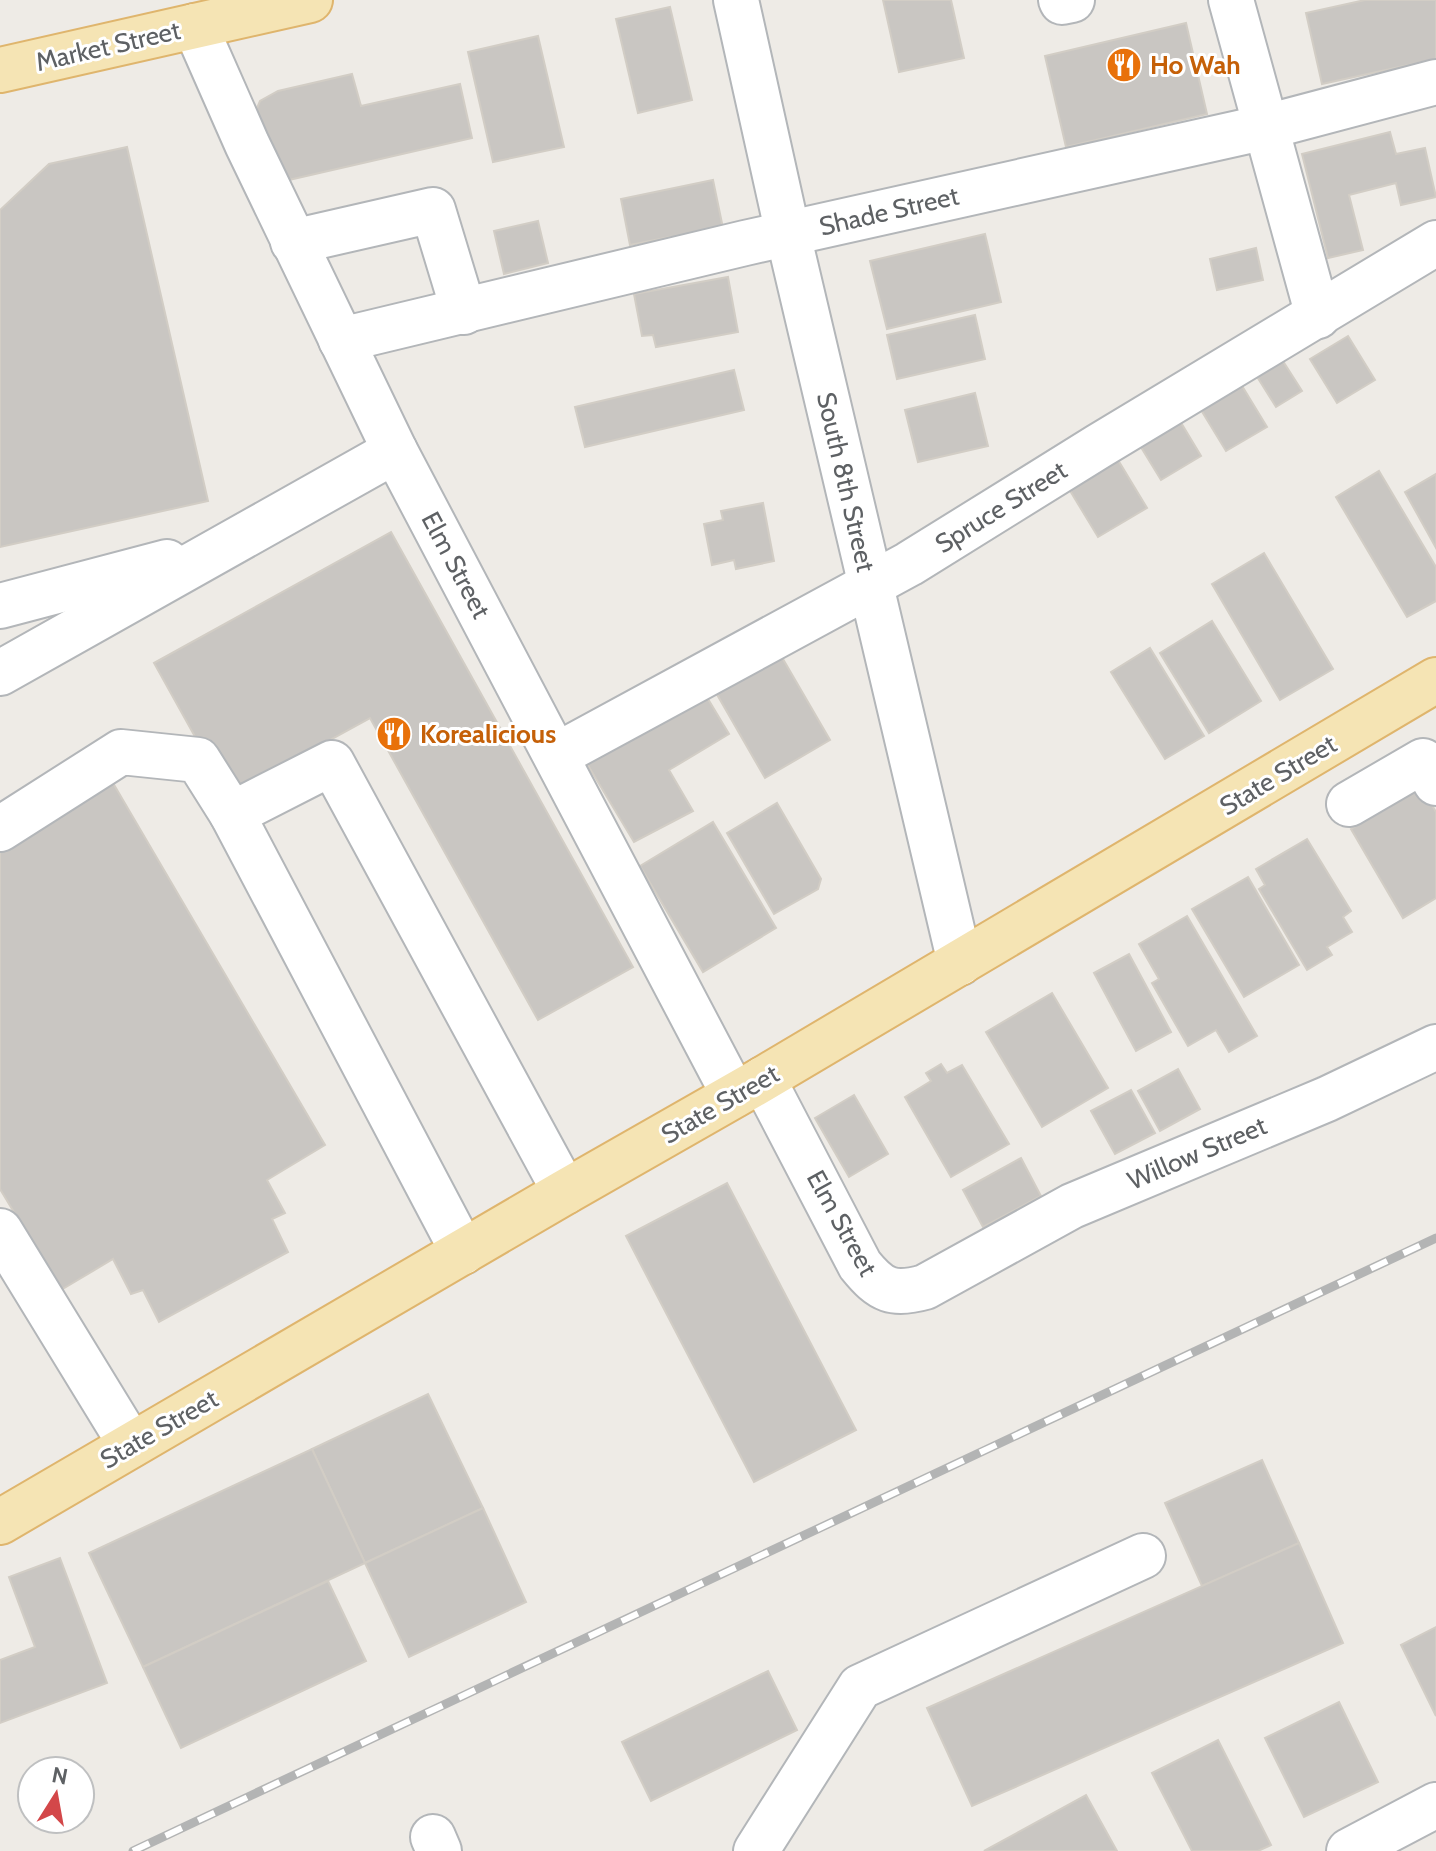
<svg xmlns="http://www.w3.org/2000/svg" width="1436" height="1851" font-family="Cabin,sans-serif">
<style>
.building{fill:#c9c6c2;stroke:#d2cdc5;stroke-width:2}
.lines{fill:none;stroke-linecap:round;stroke-linejoin:round}
.minor-casing{stroke:#b3b6b9;stroke-width:48}
.major-casing{stroke:#dfb56d;stroke-width:48}
.minor{stroke:#fff;stroke-width:44}
.major{stroke:#f5e4b4;stroke-width:44}
.rail-casing{stroke:#b3b4b4;stroke-width:9}
.rail{stroke:#fff;stroke-width:6;stroke-dasharray:18;stroke-linecap:butt}
.labels{text-anchor:middle;dominant-baseline:central;stroke-width:6;stroke-linejoin:round;paint-order:stroke}
.street-label{font-size:26px;fill:#5e6164;stroke:#fff}
.food-label{font-size:26px;font-weight:bold;fill:#c56008;stroke:#fff;text-anchor:start}
</style>
<rect width="100%" height="100%" fill="#eeebe6"/>
<g class="building">
<path d="M 883,0 L 951,0 L 964,58 L 899,72 Z"/>
<path d="M 1365,0 L 1436,0 L 1436,59 L 1322,84 L 1306,13 Z"/>
<path d="M 670,7 L 692,100 L 638,113 L 616,19 Z"/>
<path d="M 1186,23 L 1207,114 L 1066,147 L 1045,56 Z"/>
<path d="M 538,36 L 564,147 L 493,162 L 468,52 Z"/>
<path d="M 352,74 L 361,106 L 460,84 L 472,138 L 280,182 L 254,115 L 260,101 L 278,91 Z"/>
<path d="M 1390,132 L 1396,154 L 1425,148 L 1436,197 L 1401,205 L 1396,183 L 1349,195 L 1363,250 L 1328,258 L 1302,154 Z"/>
<path d="M 127,147 L 208,501 L 0,547 L 0,210 L 49,164 Z"/>
<path d="M 713,180 L 724,233 L 671,244 L 670,237 L 630,245 L 621,199 Z"/>
<path d="M 538,221 L 548,263 L 504,274 L 494,231 Z"/>
<path d="M 985,234 L 1001,302 L 887,329 L 870,261 Z"/>
<path d="M 1256,248 L 1263,280 L 1217,290 L 1210,259 Z"/>
<path d="M 728,277 L 738,332 L 656,347 L 653,335 L 642,336 L 634,294 Z"/>
<path d="M 975,315 L 985,359 L 897,379 L 887,335 Z"/>
<path d="M 1348,336 L 1375,380 L 1337,403 L 1310,359 Z"/>
<path d="M 1281,358 L 1302,391 L 1276,407 L 1256,375 Z"/>
<path d="M 734,370 L 744,410 L 585,447 L 575,407 Z"/>
<path d="M 1236,376 L 1267,427 L 1226,451 L 1195,400 Z"/>
<path d="M 975,393 L 988,446 L 918,462 L 905,410 Z"/>
<path d="M 1177,416 L 1201,456 L 1161,480 L 1136,439 Z"/>
<path d="M 1115,455 L 1147,508 L 1098,537 L 1066,484 Z"/>
<path d="M 1379,471 L 1436,567 L 1436,601 L 1407,617 L 1336,497 Z"/>
<path d="M 1436,474 L 1436,548 L 1405,492 Z"/>
<path d="M 763,503 L 774,561 L 736,569 L 734,560 L 712,565 L 704,524 L 723,520 L 721,511 Z"/>
<path d="M 391,532 L 633,967 L 538,1020 L 370,718 L 228,796 L 154,663 Z"/>
<path d="M 1264,553 L 1333,669 L 1280,700 L 1212,584 Z"/>
<path d="M 1212,621 L 1261,701 L 1209,733 L 1160,653 Z"/>
<path d="M 776,647 L 830,740 L 765,778 L 711,684 Z"/>
<path d="M 1150,648 L 1204,736 L 1165,759 L 1111,672 Z"/>
<path d="M 699,684 L 729,734 L 669,770 L 693,811 L 634,842 L 586,762 Z"/>
<path d="M 113,783 L 325,1145 L 267,1180 L 285,1213 L 272,1219 L 288,1252 L 159,1322 L 143,1290 L 131,1294 L 113,1259 L 61,1290 L 0,1189 L 0,848 Z"/>
<path d="M 1422,788 L 1436,812 L 1436,898 L 1403,918 L 1351,829 Z"/>
<path d="M 777,803 L 821,879 L 818,889 L 774,914 L 727,833 Z"/>
<path d="M 713,822 L 776,928 L 703,972 L 640,866 Z"/>
<path d="M 1307,839 L 1351,911 L 1343,917 L 1352,932 L 1327,947 L 1332,955 L 1307,970 L 1259,889 L 1265,885 L 1256,869 Z"/>
<path d="M 1248,877 L 1299,965 L 1244,997 L 1192,909 Z"/>
<path d="M 1187,916 L 1257,1036 L 1229,1052 L 1216,1030 L 1188,1046 L 1152,983 L 1159,979 L 1139,944 Z"/>
<path d="M 1129,954 L 1171,1032 L 1136,1051 L 1094,973 Z"/>
<path d="M 1052,993 L 1108,1088 L 1042,1127 L 986,1032 Z"/>
<path d="M 941,1064 L 947,1073 L 962,1065 L 1009,1144 L 951,1177 L 905,1097 L 931,1081 L 926,1073 Z"/>
<path d="M 1178,1069 L 1200,1109 L 1160,1131 L 1138,1091 Z"/>
<path d="M 1131,1090 L 1155,1133 L 1115,1154 L 1091,1111 Z"/>
<path d="M 854,1095 L 888,1154 L 849,1177 L 815,1118 Z"/>
<path d="M 1021,1158 L 1041,1196 L 983,1227 L 963,1190 Z"/>
<path d="M 727,1183 L 856,1430 L 754,1482 L 626,1236 Z"/>
<path d="M 428,1394 L 483,1508 L 365,1563 L 312,1449 Z"/>
<path d="M 312,1449 L 365,1563 L 143,1667 L 89,1553 Z"/>
<path d="M 1262,1460 L 1299,1543 L 1202,1586 L 1165,1503 Z"/>
<path d="M 483,1508 L 526,1602 L 409,1657 L 365,1563 Z"/>
<path d="M 1299,1543 L 1343,1643 L 972,1806 L 927,1708 Z"/>
<path d="M 60,1558 L 107,1683 L 0,1723 L 0,1660 L 35,1647 L 9,1577 Z"/>
<path d="M 328,1581 L 366,1661 L 181,1748 L 143,1667 Z"/>
<path d="M 1436,1627 L 1436,1716 L 1401,1645 Z"/>
<path d="M 768,1671 L 797,1730 L 651,1801 L 622,1742 Z"/>
<path d="M 1339,1702 L 1378,1782 L 1304,1817 L 1265,1738 Z"/>
<path d="M 1218,1740 L 1271,1845 L 1258,1851 L 1192,1851 L 1152,1773 Z"/>
<path d="M 1086,1795 L 1117,1851 L 984,1851 Z"/>
</g>
<g class="lines">
<defs>
<g id="minor">
<path d="M 736,0 L 788,234 L 960,963"/>
<path d="M 1061,0 L 1062,2 L 1072,0"/>
<path d="M 1231,0 L 1318,316"/>
<path d="M 195,26 L 247,144 L 395,451 L 734,1095"/>
<path d="M 293,242 L 433,210 L 464,312"/>
<path d="M 341,340 L 745,243 L 1266,127 L 1436,82"/>
<path d="M 0,606 L 167,562"/>
<path d="M 0,673 L 395,451"/>
<path d="M 557,755 L 909,564 L 1099,446 L 1436,243"/>
<path d="M 1349,804 L 1423,761 L 1436,783"/>
<path d="M 232,814 L 332,763 L 565,1192"/>
<path d="M 0,829 L 121,752 L 198,760 L 232,814 L 463,1252"/>
<path d="M 763,1079 L 860,1265 C 881,1291 893,1296 925,1287 L 1072,1206 L 1327,1099 L 1436,1047"/>
<path d="M 0,1231 L 131,1445"/>
<path d="M 433,1837 L 439,1851"/>
<path d="M 756,1851 L 860,1687 L 1143,1556"/>
<path d="M 1349,1851 L 1436,1805"/>
</g>
<g id="major">
<path d="M 0,70 L 310,0"/>
<path d="M 0,1522 L 565,1192 L 763,1079 L 1436,680"/>
</g>
</defs>
<use href="#minor" class="minor-casing"/>
<use href="#major" class="major-casing"/>
<use href="#minor" class="minor"/>
<use href="#major" class="major"/>
<defs>
<path id="rail" d="M 133,1851 L 1436,1238"/>
</defs>
<use href="#rail" class="rail-casing"/>
<use href="#rail" class="rail"/>
</g>
<defs>
<symbol id="restaurant-disc" viewBox="-11 -11 22 22"><circle r="9.5" fill="#e8710a" stroke="#fff"/><path d="M-5-6h1v4h1v-4h1v4h1v-4h1v5L-1.5 .5V6h-2V.5L-5-1ZM5-6V6H3V1.5H1.5Q1.5-4 5-6Z" fill="#fff"/></symbol>
</defs>
<g fill-rule="evenodd">
<use href="#restaurant-disc" x="1104" y="45" width="40" height="40"/>
<use href="#restaurant-disc" x="374" y="714" width="40" height="40"/>
</g>
<g class="labels">
<g class="street-label">
<text transform="translate(108 46) rotate(-13)">Market Street</text>
<text transform="translate(889 211) rotate(-13)">Shade Street</text>
<text transform="translate(846 482) rotate(77)">South 8th Street</text>
<text transform="translate(1001 507) rotate(-32)">Spruce Street</text>
<text transform="translate(456 565) rotate(62)">Elm Street</text>
<text transform="translate(1278 775) rotate(-31)">State Street</text>
<text transform="translate(720 1104) rotate(-30)">State Street</text>
<text transform="translate(1197 1153) rotate(-23)">Willow Street</text>
<text transform="translate(842 1223) rotate(61)">Elm Street</text>
<text transform="translate(159 1429) rotate(-30)">State Street</text>
</g>
<g class="food-label">
<text x="1150" y="65">Ho Wah</text>
<text x="420" y="734">Korealicious</text>
</g>
</g>
<g transform="translate(56 1795) rotate(11)"><circle r="38" fill="#ffffff" stroke="#bfc0c1" stroke-width="2"/>
<path d="M0-6L14 30L0 20L-14 30Z" fill="#d34749"/>
<text y="-12" font-size="22" font-weight="bold" text-anchor="middle" fill="#5e6164">N</text>
</g>
</svg>
